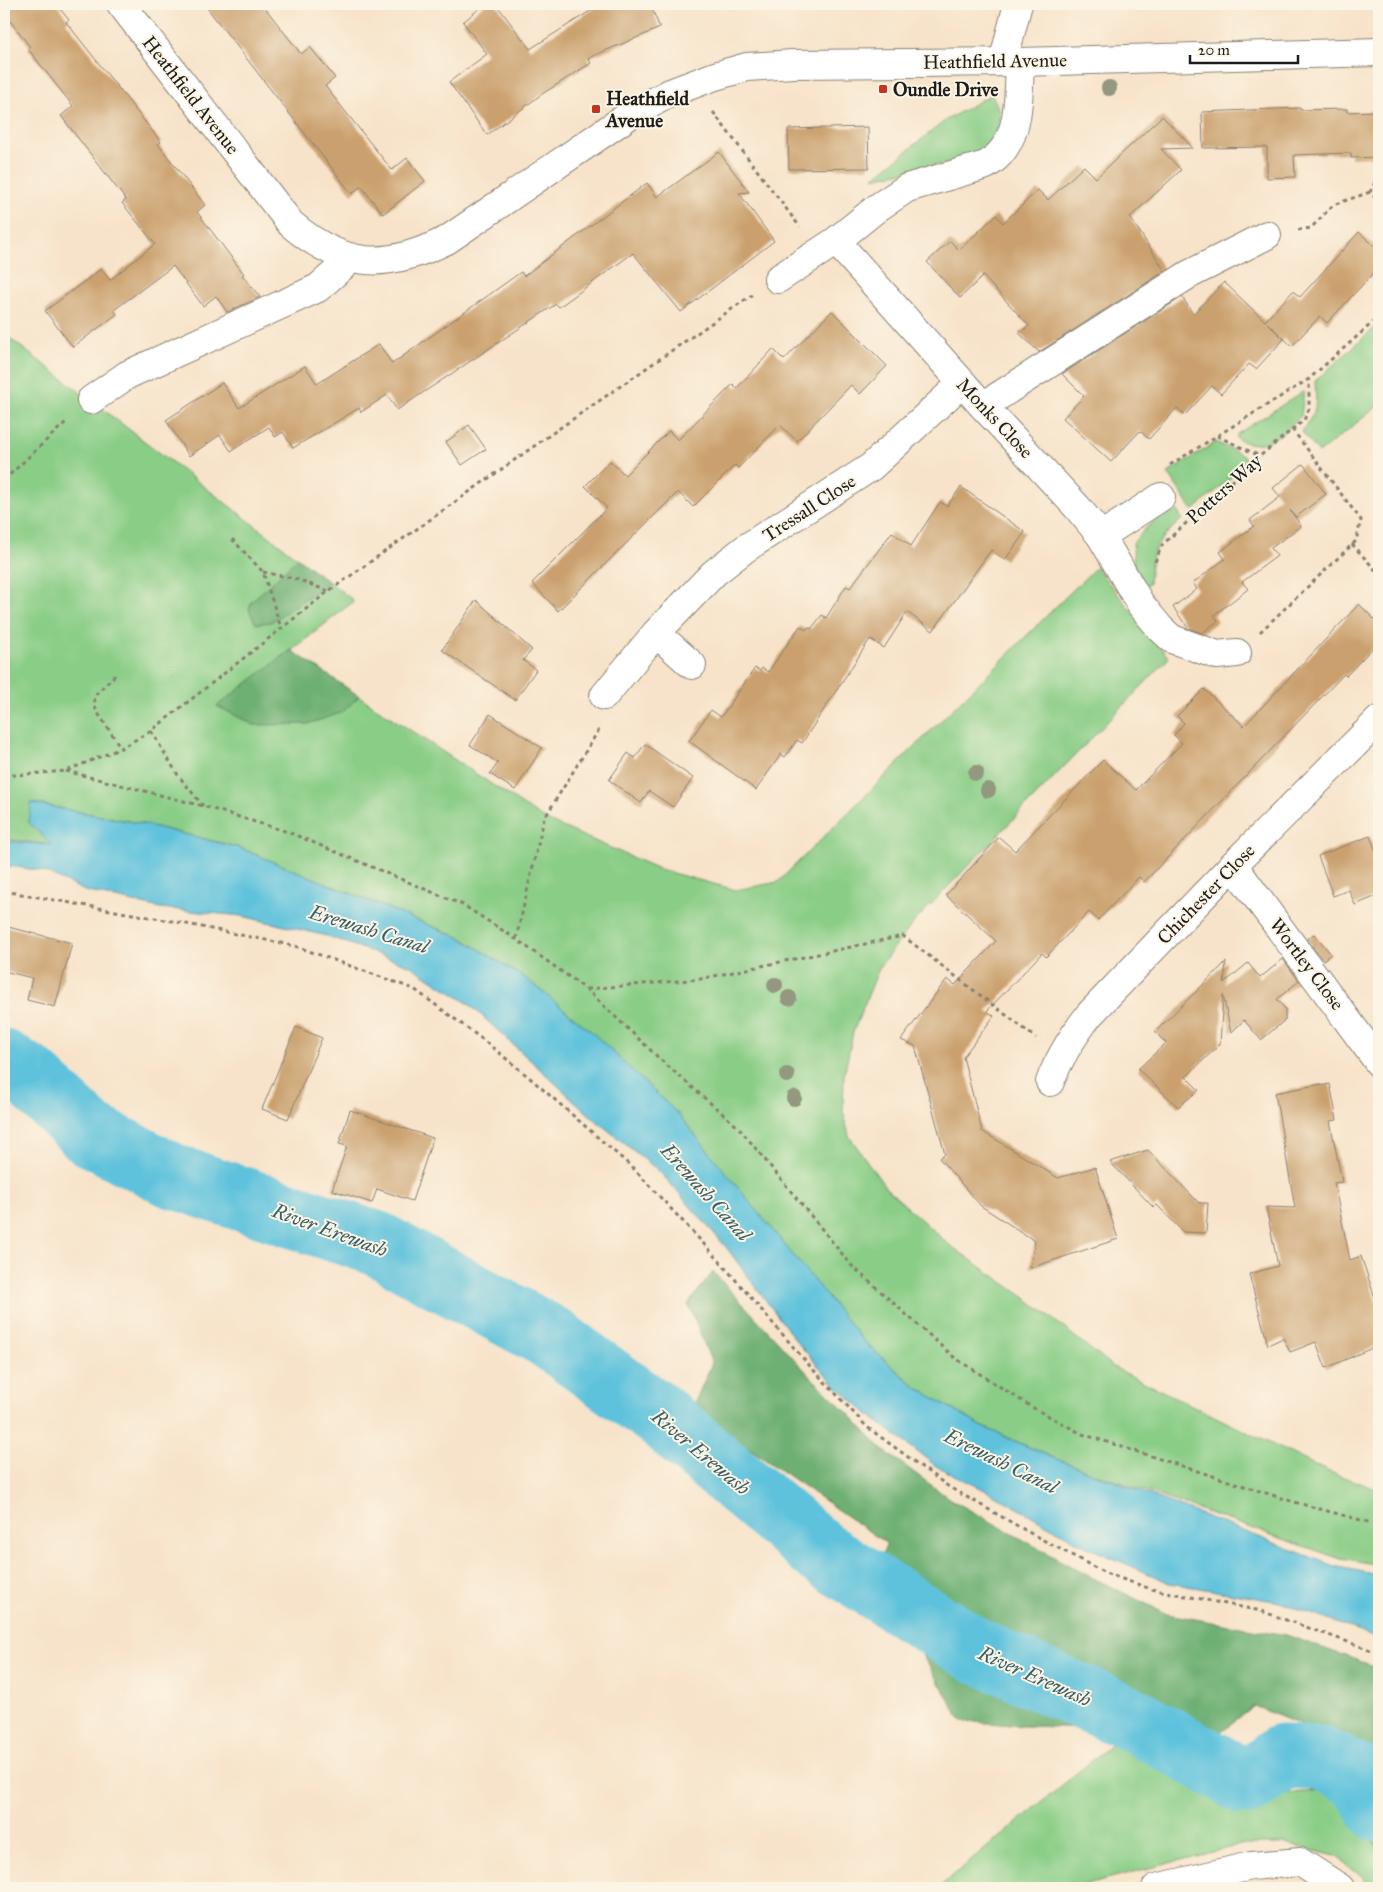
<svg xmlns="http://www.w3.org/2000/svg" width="1383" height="1892" font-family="'IM FELL Great Primer',serif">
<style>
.green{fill:#89cd86;stroke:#527451}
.forest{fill:#6eb073;stroke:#456648}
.water{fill:#5ec2dc;stroke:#3d6f7c}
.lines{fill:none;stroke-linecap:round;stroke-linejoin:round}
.river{stroke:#5ec2dc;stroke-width:65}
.building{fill:#caa16e}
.minor-casing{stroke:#8a8072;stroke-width:30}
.path{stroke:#8a8072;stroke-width:3;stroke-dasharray:4 4;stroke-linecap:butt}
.minor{stroke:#fff;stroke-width:28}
.tree{fill:#93987e}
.poi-dot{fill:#c8321e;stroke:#fcf5e5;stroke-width:2}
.labels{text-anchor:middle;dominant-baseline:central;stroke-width:4;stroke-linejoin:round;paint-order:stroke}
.street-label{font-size:19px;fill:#1c1c1c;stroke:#fcf5e5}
.poi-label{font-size:19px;font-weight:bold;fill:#1c1c1c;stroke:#fcf5e5;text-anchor:start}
.water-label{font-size:20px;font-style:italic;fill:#365e69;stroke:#fcf5e5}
</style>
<rect width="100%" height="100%" fill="#fcf5e5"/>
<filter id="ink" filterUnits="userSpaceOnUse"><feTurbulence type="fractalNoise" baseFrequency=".02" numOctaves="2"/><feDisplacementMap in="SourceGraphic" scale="10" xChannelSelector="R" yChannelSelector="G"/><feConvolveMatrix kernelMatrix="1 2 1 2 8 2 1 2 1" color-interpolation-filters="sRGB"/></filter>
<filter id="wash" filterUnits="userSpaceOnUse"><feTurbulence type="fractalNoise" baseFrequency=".0096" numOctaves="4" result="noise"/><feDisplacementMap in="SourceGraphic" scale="20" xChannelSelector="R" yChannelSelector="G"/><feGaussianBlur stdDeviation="1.12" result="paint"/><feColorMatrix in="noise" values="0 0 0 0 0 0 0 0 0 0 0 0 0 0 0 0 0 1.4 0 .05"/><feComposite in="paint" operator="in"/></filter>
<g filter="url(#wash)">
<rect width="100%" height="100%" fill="#f7e3c9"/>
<g class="green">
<path d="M 992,94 C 994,99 998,106 999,112 C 1002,136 983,151 964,160 L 873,178 L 946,120 Z"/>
<path d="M 1379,324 L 1379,405 L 1319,453 L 1301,431 C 1318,411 1316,407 1315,381 Z"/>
<path d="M 4,334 L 354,601 L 291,651 L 544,819 L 661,870 L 736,890 L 778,882 L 1096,567 L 1169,658 L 915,921 L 880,966 L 853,1032 L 844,1076 L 843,1111 L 849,1136 L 886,1188 L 948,1244 L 1030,1301 L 1113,1367 L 1327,1471 L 1379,1490 L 1379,1565 L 1335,1557 L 1070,1465 L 981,1426 L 917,1388 L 865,1343 L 815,1282 L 463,939 L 237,847 L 139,823 L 32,803 L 29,823 L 53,845 L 4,839 Z"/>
<path d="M 1304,391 L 1301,416 C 1284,434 1260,454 1236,438 L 1237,434 Z"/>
<path d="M 1216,442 L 1243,455 L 1246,459 L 1244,466 L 1193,511 L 1168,473 Z"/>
<path d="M 1174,506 L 1182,519 C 1155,545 1152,546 1149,584 L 1145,586 L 1134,566 L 1133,543 L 1148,526 Z"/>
<path d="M 1130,1729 L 1251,1796 L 1341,1789 L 1379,1849 L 1379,1888 L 1368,1888 L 1362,1877 L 1336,1856 L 1285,1844 L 1244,1844 L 1071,1888 L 938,1888 Z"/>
</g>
<g class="forest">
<path d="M 298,558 L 329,582 L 271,622 L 256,624 L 249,610 L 251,602 Z"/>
<path d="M 291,650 L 359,696 L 343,712 L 308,724 L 254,725 L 217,706 Z"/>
<path d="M 713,1272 L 812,1378 L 848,1413 L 882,1449 L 950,1499 L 1083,1573 L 1167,1614 L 1286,1635 L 1379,1668 L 1379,1849 L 1341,1790 L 1310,1792 L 1306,1727 L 1254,1706 L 1185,1759 L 1130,1729 L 1024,1726 L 962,1721 L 918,1648 L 857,1609 L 887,1544 L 692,1409 L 712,1363 L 688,1304 Z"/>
</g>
<path class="water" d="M 31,803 L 139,823 L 237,847 L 463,939 L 528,980 L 591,1031 L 678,1114 L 865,1343 L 917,1388 L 981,1426 L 1049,1456 L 1334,1566 L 1379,1575 L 1379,1639 L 1280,1602 L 1170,1583 L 1085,1546 L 991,1493 L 936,1466 L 873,1418 L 837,1387 L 797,1342 L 726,1247 L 660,1172 L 593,1118 L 469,1004 L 411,966 L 327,936 L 242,916 L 160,908 L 85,891 L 42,871 L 4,865 L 4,841 L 52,845 L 29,823 Z"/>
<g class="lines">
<path class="river" d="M 4,1062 L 29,1077 L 90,1134 L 173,1176 L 378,1244 L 548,1336 L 660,1416 L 823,1554 L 975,1650 L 1138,1722 L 1247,1783 L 1282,1757 L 1318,1758 L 1360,1776 L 1379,1809"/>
</g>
<g id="blocks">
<g class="building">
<path d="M 4,4 L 56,4 L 69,20 L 66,22 L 161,142 L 158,144 L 205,205 L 197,212 L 244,274 L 242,275 L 260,297 L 227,312 L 216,296 L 203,306 L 173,266 L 114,310 L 117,314 L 73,347 L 45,311 L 101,269 L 110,280 L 155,244 L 122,203 L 126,200 L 61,116 L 73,106 L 28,49 L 30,47 L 4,13 Z"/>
<path d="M 204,4 L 262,4 L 301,54 L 310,47 L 335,78 L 325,86 L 392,170 L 407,158 L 425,181 L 383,214 L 361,186 L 352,194 Z"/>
<path d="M 485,4 L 496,4 L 530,49 L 595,8 L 605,4 L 650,4 L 660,28 L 588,58 L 591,63 L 542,94 L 487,135 L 449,82 L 487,54 L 463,22 Z"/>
<path d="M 1300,108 L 1300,110 L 1347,109 L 1347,112 L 1376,111 L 1377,128 L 1379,128 L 1379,157 L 1351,158 L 1351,153 L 1294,155 L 1295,177 L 1267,178 L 1267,147 L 1203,148 L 1202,112 Z"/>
<path d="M 1162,116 L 1193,148 L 1161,149 L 1181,170 L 1130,217 L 1165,271 L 1039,352 L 1019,333 L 1029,326 L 983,276 L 960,298 L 927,262 L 950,241 L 959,250 L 996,215 L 1003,223 L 1038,190 L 1048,200 L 1084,166 L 1096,178 Z"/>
<path d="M 868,127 L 869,168 L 789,169 L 788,129 Z"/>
<path d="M 719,152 L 749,192 L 739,193 L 774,241 L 681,312 L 633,253 L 559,307 L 556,304 L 397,410 L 387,395 L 361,412 L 359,408 L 293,448 L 283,432 L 275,437 L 269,427 L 231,451 L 220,435 L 189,456 L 166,420 L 222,383 L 239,408 L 305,366 L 317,384 L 379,344 L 392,364 L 521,272 L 524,276 L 647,183 L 657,197 Z"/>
<path d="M 1359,232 L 1379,250 L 1379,267 L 1327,323 L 1320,316 L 1292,346 L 1267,323 L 1284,339 L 1256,369 L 1249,364 L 1221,394 L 1212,386 L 1185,415 L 1177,408 L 1149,439 L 1140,431 L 1111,462 L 1063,418 L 1084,396 L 1062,374 L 1182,297 L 1193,314 L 1224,282 L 1265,321 L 1293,291 L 1300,297 Z"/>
<path d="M 832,311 L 887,366 L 860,394 L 851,385 L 797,441 L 780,425 L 738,468 L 735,465 L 693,507 L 678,492 L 558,611 L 532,583 L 607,508 L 585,486 L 610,461 L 625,475 L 669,431 L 678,440 L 733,384 L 737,388 L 773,349 L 784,360 Z"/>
<path d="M 469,425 L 486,449 L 462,465 L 446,442 Z"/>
<path d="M 1303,464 L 1326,494 L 1296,517 L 1290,510 L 1301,526 L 1271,548 L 1277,556 L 1242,582 L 1248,589 L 1214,615 L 1218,621 L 1202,633 L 1188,628 L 1173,607 L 1197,589 L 1193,583 L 1225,559 L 1220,552 L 1254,526 L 1250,520 L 1280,497 L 1273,488 Z"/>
<path d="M 961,487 L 1025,532 L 1005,560 L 991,550 L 933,631 L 907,612 L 884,648 L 870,639 L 802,743 L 797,740 L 785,757 L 781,754 L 756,790 L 689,741 L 711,710 L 721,717 L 755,668 L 760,671 L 762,668 L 768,672 L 800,626 L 806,630 L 808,627 L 811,629 L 822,615 L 826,618 L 846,586 L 850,588 L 892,532 L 911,546 L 940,502 L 947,506 Z"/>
<path d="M 476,600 L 532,650 L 523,660 L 536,670 L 515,700 L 442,650 Z"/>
<path d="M 1359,604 L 1379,624 L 1379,641 L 1346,676 L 1344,674 L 1144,882 L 1139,877 L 1098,920 L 1089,912 L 1046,957 L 1042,953 L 987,1011 L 994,1016 L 963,1057 L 982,1131 L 1058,1178 L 1095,1167 L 1118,1239 L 1030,1268 L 1035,1241 L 981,1206 L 939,1158 L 945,1154 L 915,1046 L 901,1040 L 947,979 L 955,985 L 996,941 L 946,895 L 999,837 L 1015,851 L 1103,760 L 1136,790 L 1182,743 L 1174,735 L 1184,723 L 1177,716 L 1204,689 L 1244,726 Z"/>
<path d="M 490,714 L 542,748 L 515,790 L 490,774 L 498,763 L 470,745 Z"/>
<path d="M 645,744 L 693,778 L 673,807 L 649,791 L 641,803 L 609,780 L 628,753 L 635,758 Z"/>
<path d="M 1370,836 L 1379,860 L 1379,895 L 1355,905 L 1349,890 L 1333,896 L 1318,856 Z"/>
<path d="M 4,926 L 72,943 L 55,1007 L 27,1000 L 32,978 L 4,971 Z"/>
<path d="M 1314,934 L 1331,954 L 1323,960 L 1307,939 Z"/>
<path d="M 1283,959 L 1299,981 L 1277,999 L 1285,1009 L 1285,1020 L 1261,1040 L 1244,1020 L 1231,1033 L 1223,995 L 1220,1044 L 1186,1077 L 1199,1090 L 1178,1107 L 1138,1069 L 1166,1043 L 1155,1032 L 1226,962 L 1224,983 L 1248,963 L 1260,978 Z"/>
<path d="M 296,1027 L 322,1038 L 288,1119 L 262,1109 Z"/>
<path d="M 1321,1084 L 1321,1086 L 1330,1084 L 1337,1120 L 1330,1121 L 1342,1182 L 1334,1183 L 1350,1260 L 1361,1256 L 1379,1310 L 1379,1345 L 1326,1368 L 1316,1342 L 1290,1352 L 1283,1338 L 1268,1345 L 1249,1274 L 1278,1266 L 1266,1207 L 1295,1208 L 1275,1093 Z"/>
<path d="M 350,1110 L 433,1138 L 412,1201 L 377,1189 L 372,1203 L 332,1190 L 347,1146 L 339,1144 Z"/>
<path d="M 1148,1150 L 1199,1203 L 1208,1203 L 1206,1233 L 1183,1232 L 1157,1205 L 1154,1208 L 1110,1162 Z"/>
</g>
</g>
</g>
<g filter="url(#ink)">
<use href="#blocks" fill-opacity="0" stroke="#8a8072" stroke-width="1"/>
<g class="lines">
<defs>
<g id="minor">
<path d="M 121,4 L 291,224 C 344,269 386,270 447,240 L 631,114 L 670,93 L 715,76 L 747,67 L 793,64 L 1020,62 L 1379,52"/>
<path d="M 1003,62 L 1018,4"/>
<path d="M 836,241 L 983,406 L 1077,507 L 1101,536 L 1141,605 L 1160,628 L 1172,639 L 1217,655 L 1237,653"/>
<path d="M 778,279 L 836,241 L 877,208 L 907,188 L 986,165 C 1022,144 1018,98 1020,62"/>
<path d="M 91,400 L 127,375 L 318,288 L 352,258"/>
<path d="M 983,406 L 1188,275 L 1267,235"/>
<path d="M 1101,536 L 1161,497"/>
<path d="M 656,633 L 692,665"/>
<path d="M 604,696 L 656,633 L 714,573 L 746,548 L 871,467 L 962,383"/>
<path d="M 1233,865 L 1379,1063"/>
<path d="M 1050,1082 C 1059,1057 1073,1036 1089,1015 L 1233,865 L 1379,720"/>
<path d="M 1156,1888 L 1251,1866 L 1300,1862 L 1340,1888"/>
</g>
</defs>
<use href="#minor" class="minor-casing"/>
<g class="path">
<path d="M 713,112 L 800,227"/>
<path d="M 1379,175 L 1370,192 L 1379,202"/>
<path d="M 1298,230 L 1311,228 L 1333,205 L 1370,192"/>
<path d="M 1217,436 L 1260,456"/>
<path d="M 1170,465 L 1309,379 L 1379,317"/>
<path d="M 4,480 L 67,421"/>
<path d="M 232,539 L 263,572 L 281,628"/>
<path d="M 1352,544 L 1379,574"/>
<path d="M 1155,562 L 1162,545 L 1260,456 L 1304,420 L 1309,409 L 1309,380"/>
<path d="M 263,572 L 296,579 L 328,591"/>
<path d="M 1260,632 L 1356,541 L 1361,520 L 1292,429"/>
<path d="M 115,675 L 94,696 L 96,710 L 121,748"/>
<path d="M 151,731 L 178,775 L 203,806"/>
<path d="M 66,771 L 203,806 L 288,832 L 463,905 L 516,939 L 586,989 L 662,1061 L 739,1128 L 852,1266 L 955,1358 L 1030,1406 L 1082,1434 L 1294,1502 L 1379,1525"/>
<path d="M 4,776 L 66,771 L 121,748 L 151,731 L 329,591 L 557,430 L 752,295"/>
<path d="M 4,891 L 177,922 L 295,946 L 414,989 L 482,1039 L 530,1078 L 633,1168 L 716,1257 L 808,1364 L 867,1427 L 949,1487 L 1032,1534 L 1105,1573 L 1151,1589 L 1261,1611 L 1379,1653"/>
<path d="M 516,939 L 544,819 L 600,728"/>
<path d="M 587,989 L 700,979 L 903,936 L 1036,1038"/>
</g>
<use href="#minor" class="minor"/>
</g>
<g class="tree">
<circle cx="1109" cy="88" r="8"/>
<circle cx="976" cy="773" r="8"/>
<circle cx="988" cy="790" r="8"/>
<circle cx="775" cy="985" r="8"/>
<circle cx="789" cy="998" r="8"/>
<circle cx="787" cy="1075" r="8"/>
<circle cx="794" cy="1098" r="8"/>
</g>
</g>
<g class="poi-dot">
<rect x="878" y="84" width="10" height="10" rx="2.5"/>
<rect x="591" y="104" width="10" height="10" rx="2.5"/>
</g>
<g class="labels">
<g class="street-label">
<text transform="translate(995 61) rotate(-1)">Heathfield Avenue</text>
<text transform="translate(191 95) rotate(52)">Heathfield Avenue</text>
<text transform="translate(995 418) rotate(47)">Monks Close</text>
<text transform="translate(1224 489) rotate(-42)">Potters Way</text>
<text transform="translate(809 508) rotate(-33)">Tressall Close</text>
<text transform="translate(1206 894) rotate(-46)">Chichester Close</text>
<text transform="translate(1307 964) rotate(53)">Wortley Close</text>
</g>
<g class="poi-label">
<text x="893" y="89">Oundle Drive</text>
<text x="606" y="98">Heathfield<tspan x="606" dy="22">Avenue</tspan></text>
</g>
<g class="water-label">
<text transform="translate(369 929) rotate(17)">Erewash Canal</text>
<text transform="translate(706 1192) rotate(48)">Erewash Canal</text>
<text transform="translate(330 1230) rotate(20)">River Erewash</text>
<text transform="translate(701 1452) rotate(40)">River Erewash</text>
<text transform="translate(1001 1461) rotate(26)">Erewash Canal</text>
<text transform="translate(1035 1676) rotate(24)">River Erewash</text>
</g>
</g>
<rect width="1383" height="1892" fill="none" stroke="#fcf5e5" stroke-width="20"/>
<path d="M1190 55v8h108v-8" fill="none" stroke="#1c1c1c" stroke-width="2.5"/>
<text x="1198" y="55" font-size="15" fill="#1c1c1c" stroke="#fcf5e5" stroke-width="4" paint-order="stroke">20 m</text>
</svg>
